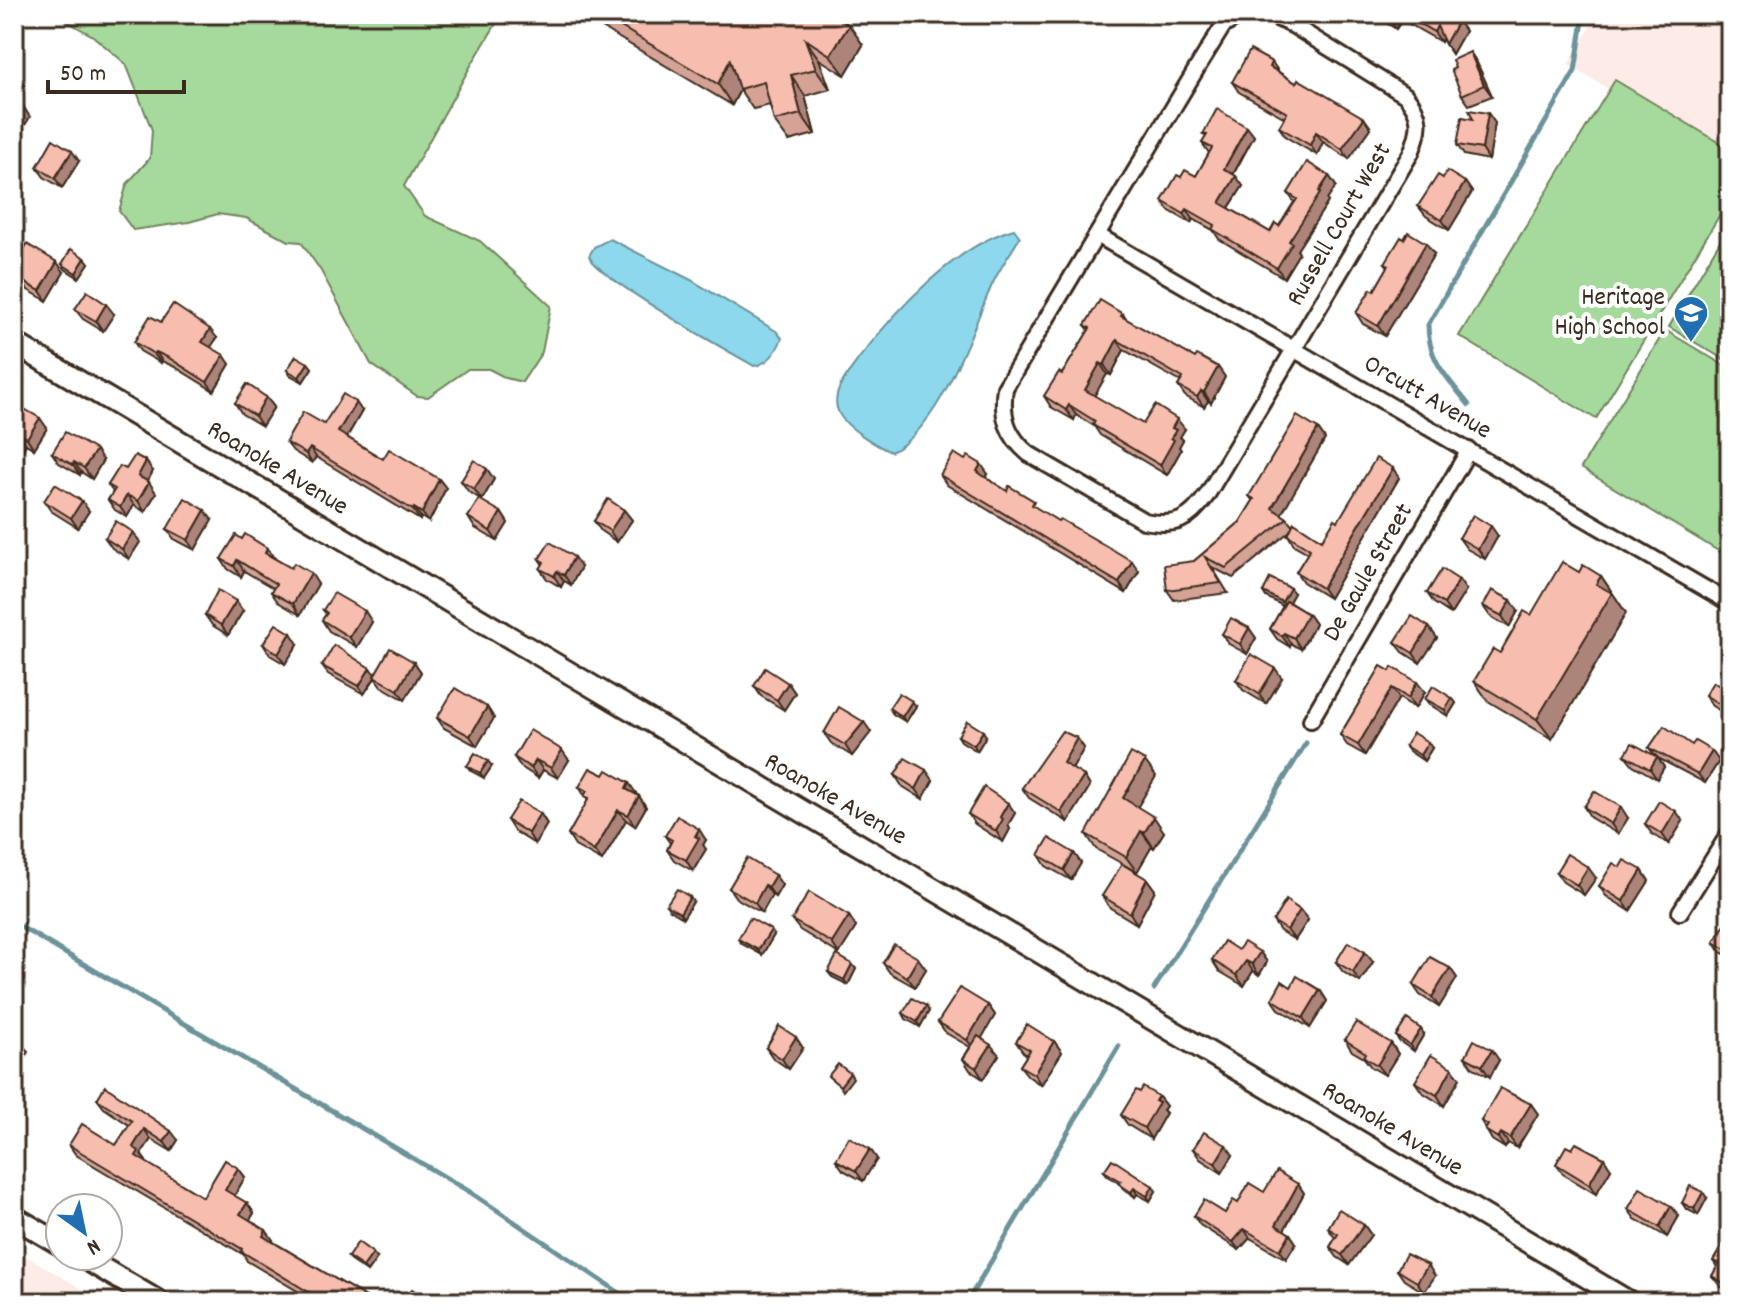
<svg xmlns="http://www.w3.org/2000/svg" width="1744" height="1316" font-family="Dekko,sans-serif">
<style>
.built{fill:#fdebe7}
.green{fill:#a6da9c;stroke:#70825d;stroke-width:2}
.water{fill:#8dd8ed;stroke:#6c929a;stroke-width:2}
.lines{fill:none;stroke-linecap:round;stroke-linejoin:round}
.stream{stroke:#6c929a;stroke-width:5}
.street-casing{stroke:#3b2a1e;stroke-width:20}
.secondary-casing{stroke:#3b2a1e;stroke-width:26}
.street{stroke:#fff;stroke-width:14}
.secondary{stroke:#fff;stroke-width:20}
.wall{fill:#d4a396;stroke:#3b2a1e;stroke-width:2}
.shaded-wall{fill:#ad847a;stroke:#3b2a1e;stroke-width:2}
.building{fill:#f7bdaf;stroke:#3b2a1e;stroke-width:2}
.labels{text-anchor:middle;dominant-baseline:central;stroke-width:8;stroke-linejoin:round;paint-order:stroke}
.street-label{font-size:26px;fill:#3b2a1e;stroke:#fff}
.poi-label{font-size:26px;fill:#3b2a1e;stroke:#fff;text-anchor:end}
</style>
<rect width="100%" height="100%" fill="#fff"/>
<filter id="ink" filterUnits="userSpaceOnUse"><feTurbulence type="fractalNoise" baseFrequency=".0125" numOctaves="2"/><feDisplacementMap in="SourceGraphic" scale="16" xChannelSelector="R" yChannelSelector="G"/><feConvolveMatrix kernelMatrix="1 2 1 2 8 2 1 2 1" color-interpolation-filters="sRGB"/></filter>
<g filter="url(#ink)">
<g class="built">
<path d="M 1598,14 L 1730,14 L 1730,160 L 1568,65 Z"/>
<path d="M 14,1249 L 104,1302 L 14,1302 Z"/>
</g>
<g class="green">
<path d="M 54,14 L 502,14 L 470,67 L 404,186 L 425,216 L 480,241 L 551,306 L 542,352 L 522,382 L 506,378 L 489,369 L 468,369 L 428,397 L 417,396 L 371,364 L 321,271 L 301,242 L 289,241 L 246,218 L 218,214 L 189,222 L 133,230 L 119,211 L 127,184 L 150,158 L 152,130 L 126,64 L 93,36 Z"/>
<path d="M 1615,80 L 1730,149 L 1730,198 L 1596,419 L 1459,336 Z"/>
<path d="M 1730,224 L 1730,363 L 1669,327 Z"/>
<path d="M 1665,330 L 1730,369 L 1730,558 L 1581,468 Z"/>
</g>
<g class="water">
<path d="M 1014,229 L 1020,237 C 1011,253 999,269 992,285 C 970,333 941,428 891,452 C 877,446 843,426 838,411 C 830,392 850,372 860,357 C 896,310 955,246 1014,229 Z"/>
<path d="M 610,239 L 691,280 L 776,331 L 782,338 C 777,351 769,364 754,366 C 726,350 599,279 589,256 L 594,247 Z"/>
</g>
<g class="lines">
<g class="stream">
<path d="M 1469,405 C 1448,378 1428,361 1428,325 L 1575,71 L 1584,14"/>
<path d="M 14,923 L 470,1192 L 633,1302"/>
<path d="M 1154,989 L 1306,743"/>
<path d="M 967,1302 L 1119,1046"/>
</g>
<defs>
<g id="street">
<path d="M 1243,14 L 1223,26 L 1197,68 L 1005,388 C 1001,416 1007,436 1029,454 L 1144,521 C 1176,527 1189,521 1207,495 L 1411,153 C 1421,129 1423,115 1405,95 L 1294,26 L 1268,14"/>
<path d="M 1099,236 L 1730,603"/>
<path d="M 1311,720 L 1469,450"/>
<path d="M 1680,912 L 1730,832"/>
</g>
<g id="secondary">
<path d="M 14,343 L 1629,1302"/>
<path d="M 14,1217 L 60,1244"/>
<path d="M 81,1256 L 159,1302"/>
</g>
</defs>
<use href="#street" class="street-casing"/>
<use href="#secondary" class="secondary-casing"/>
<use href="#street" class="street"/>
<use href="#secondary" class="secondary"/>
</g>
<g class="wall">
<path d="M 588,14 L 831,14 L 849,25 L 863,45 L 845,75 L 819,59 L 830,89 L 805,96 L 815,134 L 789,141 L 774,121 L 770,105 L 753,109 L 740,90 L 732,105 L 594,23 Z"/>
<path d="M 1372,14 L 1446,14 L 1465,31 L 1452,54 L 1442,39 L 1441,42 L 1402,20 L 1396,29 Z"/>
<path d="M 1470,52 L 1477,63 L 1492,96 L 1469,105 L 1462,95 L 1455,68 Z"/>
<path d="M 1279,72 L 1296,83 L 1364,118 L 1371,128 L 1349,159 L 1323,142 L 1317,155 L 1286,137 L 1279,127 L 1285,118 L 1239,92 L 1232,82 Z"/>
<path d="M 1473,119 L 1495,123 L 1489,160 L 1464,155 L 1457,145 Z"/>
<path d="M 1247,127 L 1254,136 L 1233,175 L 1243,186 L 1229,208 L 1270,232 L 1279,226 L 1294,202 L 1288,193 L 1329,176 L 1336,186 L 1327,200 L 1328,202 L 1297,250 L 1299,253 L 1284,278 L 1219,239 L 1213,230 L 1193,219 L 1191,223 L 1168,210 L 1162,201 L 1181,177 L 1196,176 L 1209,153 L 1202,143 L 1206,137 L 1203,134 Z"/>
<path d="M 79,161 L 62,188 L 44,177 L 37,167 Z"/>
<path d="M 1443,178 L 1465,182 L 1472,192 L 1449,230 L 1426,216 L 1418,206 Z"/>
<path d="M 1434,254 L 1385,336 L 1363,324 L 1356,313 L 1374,291 L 1388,267 L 1385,263 Z"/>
<path d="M 85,258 L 89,263 L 79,278 L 65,269 L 62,264 Z"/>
<path d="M 14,267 L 64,272 L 47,301 L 28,290 L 23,284 L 19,281 L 14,274 Z"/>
<path d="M 75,309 L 114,314 L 103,331 L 83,319 Z"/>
<path d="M 1123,314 L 1126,319 L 1195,358 L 1218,367 L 1225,377 L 1211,403 L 1208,401 L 1204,407 L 1185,396 L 1178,386 L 1181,382 L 1124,350 L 1111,375 L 1107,374 L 1094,396 L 1143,424 L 1185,429 L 1180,437 L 1183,440 L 1179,447 L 1181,450 L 1167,475 L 1100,435 L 1094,426 L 1076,415 L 1074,420 L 1051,407 L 1044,396 L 1062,374 L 1089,330 L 1085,325 Z"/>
<path d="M 161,322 L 217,338 L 210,347 L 230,364 L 214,391 L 175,367 L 162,361 L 161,363 L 140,351 L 134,342 Z"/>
<path d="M 308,363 L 312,368 L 303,382 L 290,375 L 287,370 Z"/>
<path d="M 266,397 L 274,407 L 262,426 L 242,414 L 235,403 Z"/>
<path d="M 14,403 L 47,428 L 34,449 L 26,444 L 20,454 L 14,450 Z"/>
<path d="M 362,411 L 347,437 L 383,459 L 439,479 L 446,488 L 429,522 L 421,517 L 420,520 L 316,457 L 312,463 L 293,451 L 286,442 L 324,424 Z"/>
<path d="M 1318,429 L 1325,439 L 1281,514 L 1287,518 L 1293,526 L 1322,540 L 1338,521 L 1399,478 L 1329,598 L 1303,582 L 1296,572 L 1308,553 L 1294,545 L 1288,535 L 1290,531 L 1233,578 L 1212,567 L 1228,593 L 1174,600 L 1167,590 L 1194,561 L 1240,522 L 1253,501 L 1249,496 Z"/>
<path d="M 52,453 L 103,460 L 92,479 L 81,472 L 80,475 L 59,463 Z"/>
<path d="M 126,469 L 153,471 L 147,482 L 156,493 L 145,512 L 134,505 L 127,517 L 115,510 L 108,500 L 113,492 L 108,485 Z"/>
<path d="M 988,474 L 986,478 L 1139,571 L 1126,593 L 947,485 L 940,475 Z"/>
<path d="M 494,479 L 482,500 L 468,491 L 461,481 Z"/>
<path d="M 44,501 L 89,511 L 78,528 L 51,511 Z"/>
<path d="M 624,510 L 632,520 L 617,542 L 601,531 L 594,521 Z"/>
<path d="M 501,512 L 508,523 L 497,541 L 475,528 L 468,517 Z"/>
<path d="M 212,520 L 195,550 L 174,539 L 167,529 Z"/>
<path d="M 1498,536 L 1485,559 L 1467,549 L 1459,538 Z"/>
<path d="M 105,538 L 140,542 L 129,559 L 112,548 Z"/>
<path d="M 274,558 L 318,584 L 300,615 L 278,602 L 271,592 L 273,588 L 244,571 L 241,577 L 228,569 L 221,559 Z"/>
<path d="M 539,559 L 581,567 L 571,585 L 564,581 L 561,587 L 547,579 L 540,569 L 543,565 Z"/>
<path d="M 1579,572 L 1601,576 L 1626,613 L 1552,739 L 1488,701 L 1474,681 L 1500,653 L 1531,615 Z"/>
<path d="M 1466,590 L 1451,614 L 1434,603 L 1427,593 Z"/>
<path d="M 1263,592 L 1294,593 L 1289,602 L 1308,614 L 1315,624 L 1301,649 L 1291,644 L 1290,647 L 1277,639 L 1270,629 L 1283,606 L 1266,597 Z"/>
<path d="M 1483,606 L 1518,611 L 1509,627 L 1490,616 Z"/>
<path d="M 323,610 L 372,622 L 357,647 L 329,631 L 322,620 L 326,614 Z"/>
<path d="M 243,611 L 228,635 L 212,625 L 205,615 Z"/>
<path d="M 1429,627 L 1437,638 L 1420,663 L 1403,652 L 1395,642 Z"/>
<path d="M 1249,628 L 1256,638 L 1247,654 L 1229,644 L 1222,634 Z"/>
<path d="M 263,644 L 298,644 L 285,664 L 270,655 Z"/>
<path d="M 414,662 L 421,672 L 405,700 L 381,686 L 375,678 L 364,694 L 328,674 L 322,666 L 375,674 Z"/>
<path d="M 1381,666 L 1425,692 L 1415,708 L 1399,698 L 1365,755 L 1347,745 L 1340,735 Z"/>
<path d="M 1730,672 L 1730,716 L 1712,706 L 1705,695 L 1718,685 Z"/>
<path d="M 1282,678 L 1266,704 L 1243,690 L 1236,680 Z"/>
<path d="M 788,683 L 795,693 L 784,710 L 761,696 L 754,686 Z"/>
<path d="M 1452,698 L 1456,703 L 1448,716 L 1429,704 L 1425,699 Z"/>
<path d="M 916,706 L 906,722 L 893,714 L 889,708 Z"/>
<path d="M 487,707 L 494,718 L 477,746 L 444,728 L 437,718 Z"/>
<path d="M 871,732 L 852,756 L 831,743 L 824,733 Z"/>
<path d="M 958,736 L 986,736 L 977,751 L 961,741 Z"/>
<path d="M 1077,738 L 1084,748 L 1072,769 L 1084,776 L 1090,786 L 1068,822 L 1029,798 L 1022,788 Z"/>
<path d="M 1692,745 L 1719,761 L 1705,783 L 1658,758 L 1664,767 L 1657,779 L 1633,765 L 1625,755 L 1655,755 L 1649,748 Z"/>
<path d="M 1405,746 L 1432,748 L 1424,761 L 1409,751 Z"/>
<path d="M 514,757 L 569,760 L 558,778 L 543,770 L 538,778 L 521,767 Z"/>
<path d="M 467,766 L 492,766 L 484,778 L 471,771 Z"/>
<path d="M 895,775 L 933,780 L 923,799 L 902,786 Z"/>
<path d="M 1156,776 L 1137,807 L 1164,832 L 1154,848 L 1152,846 L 1137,872 L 1096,849 L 1086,834 Z"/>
<path d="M 579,787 L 636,793 L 636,794 L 639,796 L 646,807 L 635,826 L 626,820 L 602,861 L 575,846 L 568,835 L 588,801 Z"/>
<path d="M 1008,803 L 1015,813 L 1008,825 L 1010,829 L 1003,842 L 975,824 L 968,814 Z"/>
<path d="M 1584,807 L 1628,818 L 1618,834 L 1591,818 Z"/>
<path d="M 540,813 L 547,824 L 535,844 L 514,831 L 507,820 Z"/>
<path d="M 1683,821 L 1669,844 L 1652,834 L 1645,824 Z"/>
<path d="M 665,836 L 706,840 L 703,845 L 706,849 L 693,871 L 674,860 L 667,850 L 670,843 Z"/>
<path d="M 1074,853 L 1081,863 L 1071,880 L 1046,866 L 1039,855 Z"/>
<path d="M 1620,867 L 1642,870 L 1649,881 L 1630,911 L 1606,896 L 1599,886 Z"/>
<path d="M 1556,872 L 1596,878 L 1584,895 L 1563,882 Z"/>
<path d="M 775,875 L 782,885 L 775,897 L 772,895 L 762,913 L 736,898 L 729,888 Z"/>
<path d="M 1147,879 L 1155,890 L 1137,924 L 1109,907 L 1102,896 Z"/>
<path d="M 693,902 L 683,918 L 670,910 L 666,905 Z"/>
<path d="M 1300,910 L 1308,920 L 1295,940 L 1280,931 L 1273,921 Z"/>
<path d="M 849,916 L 856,927 L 839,954 L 800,930 L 792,920 Z"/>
<path d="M 1730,923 L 1730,957 L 1721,952 L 1714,942 Z"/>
<path d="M 774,935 L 762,955 L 742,944 L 738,939 Z"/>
<path d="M 1260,952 L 1267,962 L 1259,975 L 1253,971 L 1244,986 L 1219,971 L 1212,960 Z"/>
<path d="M 1336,962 L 1373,962 L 1360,982 L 1343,972 Z"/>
<path d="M 883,963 L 926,969 L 915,987 L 890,973 Z"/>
<path d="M 852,964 L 856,969 L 848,985 L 832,977 L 828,972 Z"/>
<path d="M 1450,968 L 1457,978 L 1439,1007 L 1420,995 L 1413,985 Z"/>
<path d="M 1291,987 L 1320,990 L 1327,1001 L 1310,1028 L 1279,1009 L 1272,999 Z"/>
<path d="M 988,1005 L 995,1015 L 981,1038 L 999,1055 L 983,1079 L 970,1070 L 963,1059 L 970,1047 L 946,1033 L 938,1022 Z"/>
<path d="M 926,1006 L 929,1011 L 920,1027 L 906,1019 L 903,1013 Z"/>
<path d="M 1424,1034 L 1414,1051 L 1399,1041 L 1396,1036 Z"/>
<path d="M 1345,1040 L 1391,1043 L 1398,1054 L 1385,1075 L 1371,1067 L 1364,1058 L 1352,1051 Z"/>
<path d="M 1054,1041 L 1062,1052 L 1041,1085 L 1028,1076 L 1020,1066 L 1027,1055 L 1023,1052 L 1016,1042 Z"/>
<path d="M 766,1048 L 803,1048 L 789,1069 L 773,1058 Z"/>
<path d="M 1465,1057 L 1499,1060 L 1490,1077 L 1472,1067 Z"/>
<path d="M 1452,1068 L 1460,1078 L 1444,1106 L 1422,1092 L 1415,1082 Z"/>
<path d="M 1140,1092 L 1158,1096 L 1166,1106 L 1163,1110 L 1166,1113 L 1151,1139 L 1128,1125 L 1121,1115 Z"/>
<path d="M 97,1099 L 178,1140 L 171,1151 L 151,1139 L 141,1154 L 145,1162 L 203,1197 L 238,1168 L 245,1177 L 234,1196 L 247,1203 L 254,1213 L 250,1220 L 273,1240 L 272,1241 L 374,1302 L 316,1302 L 247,1261 L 244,1255 L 76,1155 L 69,1145 L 116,1145 L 129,1125 L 104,1108 Z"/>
<path d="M 1531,1104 L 1538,1114 L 1517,1148 L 1508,1143 L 1505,1148 L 1492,1140 L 1481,1121 Z"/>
<path d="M 870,1149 L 877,1159 L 863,1181 L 843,1170 L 836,1160 Z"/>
<path d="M 1193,1149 L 1233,1155 L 1222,1173 L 1200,1159 Z"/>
<path d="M 1572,1149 L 1611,1169 L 1596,1194 L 1563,1174 L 1556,1164 Z"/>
<path d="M 1104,1171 L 1156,1191 L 1150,1201 L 1137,1194 L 1135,1197 L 1123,1189 L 1120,1183 L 1108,1176 Z"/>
<path d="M 1298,1184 L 1304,1193 L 1284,1230 L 1290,1234 L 1296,1243 L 1286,1259 L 1250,1238 L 1239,1250 L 1200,1225 L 1194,1216 L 1225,1213 L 1238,1203 L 1264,1192 Z"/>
<path d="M 1707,1198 L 1698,1215 L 1686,1209 L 1682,1203 Z"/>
<path d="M 1671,1206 L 1679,1216 L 1667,1237 L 1635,1219 L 1628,1209 Z"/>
<path d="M 1364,1225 L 1371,1235 L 1349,1265 L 1337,1257 L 1330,1247 L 1335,1238 L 1328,1228 Z"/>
<path d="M 1730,1236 L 1730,1293 L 1720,1286 L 1712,1276 L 1717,1267 L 1713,1261 Z"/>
<path d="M 348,1257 L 377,1258 L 367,1272 L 352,1262 Z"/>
<path d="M 1397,1270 L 1435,1276 L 1424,1292 L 1404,1280 Z"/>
</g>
<g class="shaded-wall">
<path d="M 1392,14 L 1398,14 L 1402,20 L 1396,29 L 1389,19 Z"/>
<path d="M 1458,21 L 1465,31 L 1452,54 L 1445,44 Z"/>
<path d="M 849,25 L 863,45 L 845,75 L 830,55 Z"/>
<path d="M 1437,26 L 1444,36 L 1441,42 L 1434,32 Z"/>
<path d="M 805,39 L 819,59 L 830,89 L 816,69 Z"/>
<path d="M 1470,52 L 1477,63 L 1492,96 L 1484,85 Z"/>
<path d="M 730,60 L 745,80 L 732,105 L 718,84 Z"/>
<path d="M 1272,62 L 1279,72 L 1270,67 Z"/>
<path d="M 791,75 L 805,96 L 815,134 L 801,114 Z"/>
<path d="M 23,106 L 30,117 L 14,143 L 14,121 Z"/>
<path d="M 1488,113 L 1495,123 L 1489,160 L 1482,149 Z"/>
<path d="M 1364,118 L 1371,128 L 1349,159 L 1342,149 Z"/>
<path d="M 1247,127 L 1254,136 L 1231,178 L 1224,169 Z"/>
<path d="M 1316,132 L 1323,142 L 1317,155 L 1310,145 Z"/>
<path d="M 72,151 L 79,161 L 62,188 L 55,178 Z"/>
<path d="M 1236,176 L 1243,186 L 1226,212 L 1220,203 Z"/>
<path d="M 1329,176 L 1336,186 L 1327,200 L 1328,202 L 1297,250 L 1299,253 L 1284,278 L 1277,268 L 1289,241 Z"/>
<path d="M 1465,182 L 1472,192 L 1449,230 L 1442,220 Z"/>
<path d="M 1187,209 L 1193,219 L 1191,223 L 1184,214 Z"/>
<path d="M 1426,243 L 1434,254 L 1385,336 L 1378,326 Z"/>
<path d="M 85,258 L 89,263 L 79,278 L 76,273 Z"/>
<path d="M 57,262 L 64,272 L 47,301 L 40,291 Z"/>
<path d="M 106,304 L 114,314 L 103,331 L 96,321 Z"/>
<path d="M 210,329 L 217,338 L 208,351 L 202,342 Z"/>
<path d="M 1117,340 L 1124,350 L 1111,375 L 1104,365 Z"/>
<path d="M 156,352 L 162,361 L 161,363 L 154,354 Z"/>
<path d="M 224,355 L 230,364 L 214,391 L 207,382 Z"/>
<path d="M 308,363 L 312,368 L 303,382 L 299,377 Z"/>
<path d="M 1100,363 L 1107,374 L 1092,400 L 1085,390 Z"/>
<path d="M 1218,367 L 1225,377 L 1211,403 L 1204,392 Z"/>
<path d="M 1201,391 L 1208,401 L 1204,407 L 1197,397 Z"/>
<path d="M 266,397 L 274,407 L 262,426 L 255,416 Z"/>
<path d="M 356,402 L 362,411 L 344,442 L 338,432 Z"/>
<path d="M 1069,405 L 1076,415 L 1074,420 L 1066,410 Z"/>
<path d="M 40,418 L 47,428 L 34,449 L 27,438 Z"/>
<path d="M 1177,419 L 1185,429 L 1180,437 L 1183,440 L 1179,447 L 1181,450 L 1167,475 L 1160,465 L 1171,438 L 1172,428 Z"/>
<path d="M 1318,429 L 1325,439 L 1279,518 L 1272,508 Z"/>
<path d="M 19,434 L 26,444 L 20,454 L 14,445 L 14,442 Z"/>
<path d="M 310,448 L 316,457 L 312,463 L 306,454 Z"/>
<path d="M 96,450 L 103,460 L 92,479 L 84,468 Z"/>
<path d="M 146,461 L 153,471 L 145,486 L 138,476 Z"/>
<path d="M 74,462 L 81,472 L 80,475 L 73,465 Z"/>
<path d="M 981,464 L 988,474 L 984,481 L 977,471 Z"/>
<path d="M 1393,468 L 1399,478 L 1329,598 L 1322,588 Z"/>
<path d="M 487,469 L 494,479 L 482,500 L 474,489 Z"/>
<path d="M 439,479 L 446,488 L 429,522 L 422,513 Z"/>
<path d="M 149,482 L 156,493 L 145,512 L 138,501 Z"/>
<path d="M 127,495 L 134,505 L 127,517 L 120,507 Z"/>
<path d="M 82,501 L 89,511 L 78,528 L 71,518 Z"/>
<path d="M 414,508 L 421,517 L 420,520 L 413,510 Z"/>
<path d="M 205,510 L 212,520 L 195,550 L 188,540 Z"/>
<path d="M 624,510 L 632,520 L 617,542 L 610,531 Z"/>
<path d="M 501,512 L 508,523 L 497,541 L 490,531 Z"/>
<path d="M 1491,526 L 1498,536 L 1485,559 L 1478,549 Z"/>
<path d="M 133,532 L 140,542 L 129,559 L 122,549 Z"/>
<path d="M 267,548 L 275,558 L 265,553 Z"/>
<path d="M 574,557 L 581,567 L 571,585 L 564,575 Z"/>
<path d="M 237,560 L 244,571 L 241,577 L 234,566 Z"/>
<path d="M 1132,561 L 1139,571 L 1126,593 L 1119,583 Z"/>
<path d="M 557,571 L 564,581 L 561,587 L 554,576 Z"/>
<path d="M 311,573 L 318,584 L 300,615 L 293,604 Z"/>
<path d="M 1601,576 L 1626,613 L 1552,739 L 1537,719 L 1596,584 Z"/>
<path d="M 1459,580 L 1466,590 L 1451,614 L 1444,604 Z"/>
<path d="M 1290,588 L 1294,593 L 1286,607 L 1282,602 Z"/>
<path d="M 1511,600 L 1518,611 L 1509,627 L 1502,616 Z"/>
<path d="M 236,601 L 243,611 L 228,635 L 221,625 Z"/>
<path d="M 365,611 L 372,622 L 357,647 L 349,637 Z"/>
<path d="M 1308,614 L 1315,624 L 1301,649 L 1294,638 Z"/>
<path d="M 1429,627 L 1437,638 L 1420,663 L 1413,653 Z"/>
<path d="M 1249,628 L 1256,638 L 1247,654 L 1240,644 Z"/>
<path d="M 291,633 L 298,644 L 285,664 L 278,654 Z"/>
<path d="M 1284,633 L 1291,644 L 1290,647 L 1282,636 Z"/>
<path d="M 414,662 L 421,672 L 405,700 L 398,690 Z"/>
<path d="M 370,668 L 376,676 L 364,694 L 359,686 Z"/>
<path d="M 1275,668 L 1282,678 L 1266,704 L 1259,694 Z"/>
<path d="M 1417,682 L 1425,692 L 1415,708 L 1408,698 Z"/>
<path d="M 788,683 L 795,693 L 784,710 L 777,700 Z"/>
<path d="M 1392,688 L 1399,698 L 1365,755 L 1358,745 Z"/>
<path d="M 1452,698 L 1456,703 L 1448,716 L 1445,710 Z"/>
<path d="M 912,701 L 916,706 L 906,722 L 902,717 Z"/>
<path d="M 487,707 L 494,718 L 477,746 L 470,736 Z"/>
<path d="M 864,722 L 871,732 L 852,756 L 845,745 Z"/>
<path d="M 983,731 L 986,736 L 977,751 L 974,745 Z"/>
<path d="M 1077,738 L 1084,748 L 1070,773 L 1063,763 Z"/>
<path d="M 1428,742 L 1432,748 L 1424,761 L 1420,755 Z"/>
<path d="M 562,750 L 569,760 L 558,778 L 551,768 Z"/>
<path d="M 1712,751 L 1719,761 L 1705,783 L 1698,774 Z"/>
<path d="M 1657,757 L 1664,767 L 1657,779 L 1650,769 Z"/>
<path d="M 536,760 L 543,770 L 538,778 L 531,768 Z"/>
<path d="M 488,761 L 492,766 L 484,778 L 480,773 Z"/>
<path d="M 1145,761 L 1156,776 L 1134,813 L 1123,798 Z"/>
<path d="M 926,770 L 933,780 L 923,799 L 916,789 Z"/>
<path d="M 1084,776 L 1090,786 L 1068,822 L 1061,812 Z"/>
<path d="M 629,783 L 636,793 L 633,799 L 626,789 Z"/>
<path d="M 639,796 L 646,807 L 635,826 L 628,815 Z"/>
<path d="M 1008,803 L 1015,813 L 1008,825 L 1010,829 L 1003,842 L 996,831 L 1000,817 Z"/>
<path d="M 1621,807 L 1628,818 L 1618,834 L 1611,824 Z"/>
<path d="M 618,810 L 626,820 L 602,861 L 594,851 Z"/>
<path d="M 1676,811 L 1683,821 L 1669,844 L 1662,834 Z"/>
<path d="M 540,813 L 547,824 L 535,844 L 528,833 Z"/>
<path d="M 1154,817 L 1164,832 L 1154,848 L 1144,833 Z"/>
<path d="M 699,829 L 706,840 L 703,845 L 706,849 L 693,871 L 686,860 Z"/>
<path d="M 1141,831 L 1152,846 L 1137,872 L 1126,857 Z"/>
<path d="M 1074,853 L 1081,863 L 1071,880 L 1064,870 Z"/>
<path d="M 1588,867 L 1596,878 L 1584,895 L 1577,885 Z"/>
<path d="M 1642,870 L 1649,881 L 1630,911 L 1623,901 Z"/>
<path d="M 775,875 L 782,885 L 775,897 L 768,887 Z"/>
<path d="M 1147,879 L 1155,890 L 1137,924 L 1130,913 Z"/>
<path d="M 765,885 L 772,895 L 762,913 L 755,903 Z"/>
<path d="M 690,897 L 693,902 L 683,918 L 680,913 Z"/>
<path d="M 1300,910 L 1308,920 L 1295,940 L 1287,930 Z"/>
<path d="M 849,916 L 856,927 L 839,954 L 832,943 Z"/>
<path d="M 771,930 L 774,935 L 762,955 L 758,950 Z"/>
<path d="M 1260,952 L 1267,962 L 1259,975 L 1252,964 Z"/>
<path d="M 1365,952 L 1373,962 L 1360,982 L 1353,972 Z"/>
<path d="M 918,958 L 926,969 L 915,987 L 907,977 Z"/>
<path d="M 1246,961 L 1253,971 L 1244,986 L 1236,975 Z"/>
<path d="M 852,964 L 856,969 L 848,985 L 844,980 Z"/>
<path d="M 1450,968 L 1457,978 L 1439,1007 L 1432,997 Z"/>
<path d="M 1320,990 L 1327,1001 L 1310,1028 L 1303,1018 Z"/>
<path d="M 988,1005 L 995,1015 L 975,1050 L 967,1040 Z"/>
<path d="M 926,1006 L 929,1011 L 920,1027 L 917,1022 Z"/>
<path d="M 1421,1029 L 1424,1034 L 1414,1051 L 1410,1045 Z"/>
<path d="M 796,1037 L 803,1048 L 789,1069 L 782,1059 Z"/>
<path d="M 1054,1041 L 1062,1052 L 1041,1085 L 1034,1074 Z"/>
<path d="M 21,1042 L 28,1052 L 14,1076 L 14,1055 Z"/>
<path d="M 1391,1043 L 1398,1054 L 1385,1075 L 1377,1065 Z"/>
<path d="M 991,1045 L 999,1055 L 983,1079 L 976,1068 Z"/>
<path d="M 1492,1050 L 1499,1060 L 1490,1077 L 1482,1066 Z"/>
<path d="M 1452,1068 L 1460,1078 L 1444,1106 L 1437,1095 Z"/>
<path d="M 850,1073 L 853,1078 L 843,1091 L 840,1086 Z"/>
<path d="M 1158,1096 L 1166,1106 L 1163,1110 L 1166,1113 L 1151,1139 L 1144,1128 Z"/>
<path d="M 1531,1104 L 1538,1114 L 1517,1148 L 1510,1138 Z"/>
<path d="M 144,1129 L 151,1139 L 141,1154 L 146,1161 L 142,1166 L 136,1156 L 133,1147 Z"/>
<path d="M 171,1131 L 178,1140 L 171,1151 L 164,1142 Z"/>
<path d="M 1501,1133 L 1508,1143 L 1505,1148 L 1498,1138 Z"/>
<path d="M 1226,1145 L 1233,1155 L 1222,1173 L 1215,1163 Z"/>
<path d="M 870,1149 L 877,1159 L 863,1181 L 856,1171 Z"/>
<path d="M 1604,1158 L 1611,1169 L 1596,1194 L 1589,1184 Z"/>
<path d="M 238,1168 L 245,1177 L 232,1200 L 225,1190 Z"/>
<path d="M 1298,1184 L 1304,1193 L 1282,1234 L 1276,1225 Z"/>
<path d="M 1153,1186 L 1156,1191 L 1150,1201 L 1147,1196 Z"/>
<path d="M 1134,1188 L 1137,1194 L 1135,1197 L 1131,1192 Z"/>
<path d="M 1703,1192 L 1707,1198 L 1698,1215 L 1694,1209 Z"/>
<path d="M 247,1203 L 254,1213 L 247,1224 L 240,1214 Z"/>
<path d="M 1671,1206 L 1679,1216 L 1667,1237 L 1659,1227 Z"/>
<path d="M 1364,1225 L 1371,1235 L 1349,1265 L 1342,1255 Z"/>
<path d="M 1244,1229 L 1250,1238 L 1239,1250 L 1233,1242 Z"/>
<path d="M 266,1230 L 273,1240 L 270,1245 L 263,1236 Z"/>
<path d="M 1290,1234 L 1296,1243 L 1286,1259 L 1280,1250 Z"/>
<path d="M 373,1253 L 377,1258 L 367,1272 L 363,1267 Z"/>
<path d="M 1428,1265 L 1435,1276 L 1424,1292 L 1417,1282 Z"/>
</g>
<g class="building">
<path d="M 599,14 L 831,14 L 849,25 L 830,55 L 805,39 L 816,69 L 791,75 L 801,114 L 774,121 L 764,82 L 739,89 L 730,60 L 718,84 Z"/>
<path d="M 1382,14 L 1392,14 L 1389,19 Z"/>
<path d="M 1403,14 L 1446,14 L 1458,21 L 1445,44 L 1437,26 L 1434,32 Z"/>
<path d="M 1250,50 L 1272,62 L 1270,67 L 1296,83 L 1298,79 L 1364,118 L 1342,149 L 1316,132 L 1310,145 L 1279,127 L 1287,113 L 1232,82 Z"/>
<path d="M 1470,52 L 1484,85 L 1462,95 L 1451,70 L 1455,68 L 1452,60 Z"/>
<path d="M 14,101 L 23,106 L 14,121 Z"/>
<path d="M 1217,109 L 1247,127 L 1224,169 L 1236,176 L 1220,203 L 1270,232 L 1275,223 L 1279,226 L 1297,199 L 1288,193 L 1307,162 L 1329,176 L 1319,191 L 1321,192 L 1289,241 L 1292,243 L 1277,268 L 1212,229 L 1215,225 L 1187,209 L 1184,214 L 1162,201 L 1177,175 L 1181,177 L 1185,170 L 1196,176 L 1212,148 L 1202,143 L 1207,135 L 1203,134 Z"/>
<path d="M 1469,110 L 1488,113 L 1482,149 L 1457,145 L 1462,117 L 1473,119 Z"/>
<path d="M 53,139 L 72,151 L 55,178 L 37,167 Z"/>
<path d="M 1447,171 L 1465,182 L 1442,220 L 1418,206 L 1438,175 L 1443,178 Z"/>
<path d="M 1408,232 L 1426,243 L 1378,326 L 1356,313 L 1371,289 L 1374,291 L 1389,265 L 1385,263 L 1401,237 L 1404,239 Z"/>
<path d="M 27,244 L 57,262 L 40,291 L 20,280 L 22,277 L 14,272 L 14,267 Z"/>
<path d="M 71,249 L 85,258 L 76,273 L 62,264 Z"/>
<path d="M 87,291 L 106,304 L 96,321 L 75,309 Z"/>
<path d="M 1100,300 L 1123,314 L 1121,316 L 1195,358 L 1197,355 L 1218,367 L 1204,392 L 1201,391 L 1197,397 L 1178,386 L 1183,378 L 1117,340 L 1104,365 L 1100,363 L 1085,390 L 1143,424 L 1155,405 L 1177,419 L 1172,428 L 1176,430 L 1171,438 L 1174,440 L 1160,465 L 1093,425 L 1095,421 L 1069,405 L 1066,410 L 1044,396 L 1059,372 L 1062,374 L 1090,328 L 1085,325 Z"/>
<path d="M 173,304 L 210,329 L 202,342 L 224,355 L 207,382 L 169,358 L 156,352 L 154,354 L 134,342 L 150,316 L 161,322 Z"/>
<path d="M 296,356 L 308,363 L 299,377 L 287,370 Z"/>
<path d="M 247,384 L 266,397 L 255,416 L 235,403 Z"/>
<path d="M 343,394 L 356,402 L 338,432 L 383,459 L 389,449 L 439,479 L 422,513 L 414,508 L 413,510 L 310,448 L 306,454 L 286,442 L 303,412 L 324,424 Z"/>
<path d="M 14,403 L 40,418 L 27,438 L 19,434 L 14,442 Z"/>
<path d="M 1297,416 L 1318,429 L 1272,508 L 1287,518 L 1226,568 L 1205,557 L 1221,583 L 1167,590 L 1164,565 L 1194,561 L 1240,522 L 1254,499 L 1249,496 Z"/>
<path d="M 65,432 L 96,450 L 84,468 L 74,462 L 73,465 L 52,453 Z"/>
<path d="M 954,453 L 965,460 L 968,456 L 981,464 L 977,471 L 982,475 L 1007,491 L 1009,486 L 1034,501 L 1032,505 L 1058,521 L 1060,519 L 1132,561 L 1119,583 L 940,475 Z"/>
<path d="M 135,455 L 146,461 L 138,476 L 149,482 L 138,501 L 127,495 L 120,507 L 108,500 L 115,489 L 108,485 L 120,466 L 126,469 Z"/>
<path d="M 1376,458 L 1393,468 L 1322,588 L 1296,572 L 1310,549 L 1288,535 L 1294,522 L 1322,540 L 1335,519 L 1338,521 Z"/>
<path d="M 474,460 L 487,469 L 474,489 L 461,481 Z"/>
<path d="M 55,484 L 82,501 L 71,518 L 44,501 Z"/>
<path d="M 185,498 L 205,510 L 188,540 L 167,529 Z"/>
<path d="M 479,499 L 501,512 L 490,531 L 468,517 Z"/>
<path d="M 608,499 L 624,510 L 610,531 L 594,521 Z"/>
<path d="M 1473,515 L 1491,526 L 1478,549 L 1459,538 Z"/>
<path d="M 116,521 L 133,532 L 122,549 L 105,538 Z"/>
<path d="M 245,534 L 267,548 L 265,553 L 291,568 L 294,563 L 311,573 L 293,604 L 271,592 L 276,584 L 237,560 L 234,566 L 221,559 L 236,535 L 242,539 Z"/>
<path d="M 550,542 L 574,557 L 564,575 L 557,571 L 554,576 L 540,569 L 544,562 L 539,559 Z"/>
<path d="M 1562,562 L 1579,572 L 1583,565 L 1601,576 L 1596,584 L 1612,593 L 1537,719 L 1474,681 L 1493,649 L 1500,653 L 1524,611 L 1531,615 Z"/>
<path d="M 1442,569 L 1459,580 L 1444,604 L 1427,593 Z"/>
<path d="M 1270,578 L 1290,588 L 1282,602 L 1263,592 Z"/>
<path d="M 218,590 L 236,601 L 221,625 L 205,615 Z"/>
<path d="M 1492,590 L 1511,600 L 1502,616 L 1483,606 Z"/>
<path d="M 334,593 L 365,611 L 349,637 L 322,620 L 327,613 L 323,610 Z"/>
<path d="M 1286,601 L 1308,614 L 1294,638 L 1284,633 L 1282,636 L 1270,629 Z"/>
<path d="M 1412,616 L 1429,627 L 1413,653 L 1395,642 Z"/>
<path d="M 1231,618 L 1249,628 L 1240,644 L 1222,634 Z"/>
<path d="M 276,624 L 291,633 L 278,654 L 263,644 Z"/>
<path d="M 334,645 L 370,668 L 359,686 L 322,666 Z"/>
<path d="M 390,648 L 414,662 L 398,690 L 374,676 Z"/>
<path d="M 1251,654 L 1275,668 L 1259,694 L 1236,680 Z"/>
<path d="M 1381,666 L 1390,671 L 1392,667 L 1417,682 L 1408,698 L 1392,688 L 1358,745 L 1340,735 Z"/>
<path d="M 765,668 L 788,683 L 777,700 L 754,686 Z"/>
<path d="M 1727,670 L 1730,672 L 1730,711 L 1705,695 L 1713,682 L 1718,685 Z"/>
<path d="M 1433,686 L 1452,698 L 1445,710 L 1425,699 Z"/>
<path d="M 455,688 L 487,707 L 470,736 L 437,718 Z"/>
<path d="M 899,693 L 912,701 L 902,717 L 889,708 Z"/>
<path d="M 839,707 L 864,722 L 845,745 L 824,733 Z"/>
<path d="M 967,721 L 983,731 L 974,745 L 958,736 Z"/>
<path d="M 1664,726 L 1692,745 L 1695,741 L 1712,751 L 1698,774 L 1649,748 Z"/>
<path d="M 530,730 L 562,750 L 551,768 L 536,760 L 531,768 L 514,757 Z"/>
<path d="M 1062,731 L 1077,738 L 1063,763 L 1084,776 L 1061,812 L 1022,788 Z"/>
<path d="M 1413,733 L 1428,742 L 1420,755 L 1405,746 Z"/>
<path d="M 1632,743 L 1657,757 L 1650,769 L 1625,755 Z"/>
<path d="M 475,753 L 488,761 L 480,773 L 467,766 Z"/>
<path d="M 1131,753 L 1145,761 L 1123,798 L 1154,817 L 1144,833 L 1141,831 L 1126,857 L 1086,834 Z"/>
<path d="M 905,758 L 926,770 L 916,789 L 895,775 Z"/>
<path d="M 590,768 L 604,775 L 607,770 L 629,783 L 626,789 L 639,796 L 628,815 L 618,810 L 594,851 L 568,835 L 589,798 L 584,796 L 587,791 L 579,787 Z"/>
<path d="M 984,787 L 1008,803 L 1000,817 L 1003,819 L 996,831 L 968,814 Z"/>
<path d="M 1594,791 L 1621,807 L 1611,824 L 1584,807 Z"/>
<path d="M 519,801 L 540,813 L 528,833 L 507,820 Z"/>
<path d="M 1659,801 L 1676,811 L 1662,834 L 1645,824 Z"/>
<path d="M 677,816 L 699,829 L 695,836 L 699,838 L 686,860 L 667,850 L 672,840 L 665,836 Z"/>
<path d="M 1049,838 L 1074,853 L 1064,870 L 1039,855 Z"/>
<path d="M 1567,854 L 1588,867 L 1577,885 L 1556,872 Z"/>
<path d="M 747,858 L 775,875 L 768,887 L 765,885 L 755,903 L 729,888 Z"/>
<path d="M 1624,860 L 1642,870 L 1623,901 L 1599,886 L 1613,863 L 1620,867 Z"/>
<path d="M 1122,864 L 1147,879 L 1130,913 L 1102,896 Z"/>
<path d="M 677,889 L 690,897 L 680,913 L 666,905 Z"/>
<path d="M 809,892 L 849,916 L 832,943 L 792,920 Z"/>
<path d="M 1286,900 L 1300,910 L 1287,930 L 1273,921 Z"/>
<path d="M 750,918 L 771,930 L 758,950 L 738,939 Z"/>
<path d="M 1727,921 L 1730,923 L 1730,951 L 1714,942 Z"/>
<path d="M 1224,941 L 1238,950 L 1244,942 L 1260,952 L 1252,964 L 1246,961 L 1236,975 L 1212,960 Z"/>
<path d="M 1348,942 L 1365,952 L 1353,972 L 1336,962 Z"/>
<path d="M 894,944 L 918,958 L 907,977 L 883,963 Z"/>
<path d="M 837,955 L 852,964 L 844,980 L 828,972 Z"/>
<path d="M 1430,957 L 1450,968 L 1432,997 L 1413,985 Z"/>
<path d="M 1297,976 L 1320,990 L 1303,1018 L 1272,999 L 1282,981 L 1291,987 Z"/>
<path d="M 960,988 L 988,1005 L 967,1040 L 938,1022 Z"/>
<path d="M 912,998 L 926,1006 L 917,1022 L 903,1013 Z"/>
<path d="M 1407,1019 L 1421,1029 L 1410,1045 L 1396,1036 Z"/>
<path d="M 1356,1022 L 1391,1043 L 1377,1065 L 1364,1057 L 1366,1053 L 1345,1040 Z"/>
<path d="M 1027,1024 L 1054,1041 L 1034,1074 L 1020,1066 L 1030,1050 L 1016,1042 Z"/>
<path d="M 779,1026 L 796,1037 L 782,1059 L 766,1048 Z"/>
<path d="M 978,1036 L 991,1045 L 976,1068 L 963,1059 Z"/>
<path d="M 14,1038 L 21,1042 L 14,1055 Z"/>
<path d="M 1474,1040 L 1492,1050 L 1482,1066 L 1465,1057 Z"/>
<path d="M 1431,1055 L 1452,1068 L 1437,1095 L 1415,1082 Z"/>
<path d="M 838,1064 L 850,1073 L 840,1086 L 828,1076 Z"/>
<path d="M 105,1086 L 171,1131 L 164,1142 L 144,1129 L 133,1147 L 139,1151 L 136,1156 L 203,1197 L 225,1160 L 238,1168 L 225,1190 L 247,1203 L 240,1214 L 266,1230 L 263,1236 L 374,1302 L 325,1302 L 241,1251 L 242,1249 L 69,1145 L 82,1124 L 116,1145 L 132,1121 L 97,1099 Z"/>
<path d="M 1143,1087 L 1158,1096 L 1155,1101 L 1159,1103 L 1144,1128 L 1121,1115 L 1136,1090 L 1140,1092 Z"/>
<path d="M 1500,1088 L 1531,1104 L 1510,1138 L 1501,1133 L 1498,1138 L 1485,1130 L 1488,1125 L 1481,1121 Z"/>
<path d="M 1204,1132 L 1226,1145 L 1215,1163 L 1193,1149 Z"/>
<path d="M 849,1137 L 870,1149 L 856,1171 L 836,1160 Z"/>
<path d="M 1576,1143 L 1604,1158 L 1589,1184 L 1556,1164 L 1566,1146 L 1572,1149 Z"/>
<path d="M 1112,1159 L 1153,1186 L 1147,1196 L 1134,1188 L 1131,1192 L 1119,1184 L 1121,1181 L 1104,1171 Z"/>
<path d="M 1277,1171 L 1298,1184 L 1276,1225 L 1290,1234 L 1280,1250 L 1244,1229 L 1233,1242 L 1194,1216 L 1204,1200 L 1225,1213 L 1233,1200 L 1238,1203 L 1249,1183 L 1264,1192 Z"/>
<path d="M 1690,1186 L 1703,1192 L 1694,1209 L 1682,1203 Z"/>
<path d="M 1640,1188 L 1671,1206 L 1659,1227 L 1628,1209 Z"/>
<path d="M 1339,1209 L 1364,1225 L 1342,1255 L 1330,1247 L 1338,1234 L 1328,1228 Z"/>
<path d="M 1730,1211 L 1730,1233 L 1721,1227 Z"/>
<path d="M 1728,1235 L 1730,1236 L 1730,1279 L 1727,1285 L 1712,1276 L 1719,1264 L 1713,1261 Z"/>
<path d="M 358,1242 L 373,1253 L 363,1267 L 348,1257 Z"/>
<path d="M 1406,1254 L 1428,1265 L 1417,1282 L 1397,1270 Z"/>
<path d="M 412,1289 L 432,1302 L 404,1302 Z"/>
<path d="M 1481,1295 L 1493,1302 L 1476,1302 Z"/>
<path d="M 454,1296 L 463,1302 L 450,1302 Z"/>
</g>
</g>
<defs>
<symbol id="school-pin" viewBox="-11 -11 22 30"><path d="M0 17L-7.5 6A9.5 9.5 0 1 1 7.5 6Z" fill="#1f6fb2" stroke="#fff"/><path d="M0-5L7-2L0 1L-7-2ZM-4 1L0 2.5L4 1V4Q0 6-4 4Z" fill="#fff"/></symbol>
</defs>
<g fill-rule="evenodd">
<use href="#school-pin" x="1671" y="293" width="40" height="54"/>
</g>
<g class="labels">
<g class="street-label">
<text transform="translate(1340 225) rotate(-60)">Russell Court West</text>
<text transform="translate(1427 398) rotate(30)">Orcutt Avenue</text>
<text transform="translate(277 469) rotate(31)">Roanoke Avenue</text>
<text transform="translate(1369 573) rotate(-60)">De Gaule Street</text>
<text transform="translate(835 800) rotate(30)">Roanoke Avenue</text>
<text transform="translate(1392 1130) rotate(31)">Roanoke Avenue</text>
</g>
<g class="poi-label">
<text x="1665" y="298">Heritage<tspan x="1665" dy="30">High School</tspan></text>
</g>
</g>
<rect width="1744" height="1316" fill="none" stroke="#fff" stroke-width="48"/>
<rect x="24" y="24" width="1696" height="1268" fill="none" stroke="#3b2a1e" stroke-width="3" filter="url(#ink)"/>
<g transform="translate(84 1232) rotate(147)"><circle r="38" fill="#ffffff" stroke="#b1aaa5" stroke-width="2"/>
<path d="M0-6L14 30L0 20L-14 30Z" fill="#1f6fb2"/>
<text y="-12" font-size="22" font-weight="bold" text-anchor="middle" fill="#3b2a1e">N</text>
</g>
<path d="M48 80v12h136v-12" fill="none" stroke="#3b2a1e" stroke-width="4"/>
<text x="60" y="80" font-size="24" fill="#3b2a1e" stroke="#ffffff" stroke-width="6" paint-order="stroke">50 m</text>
</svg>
